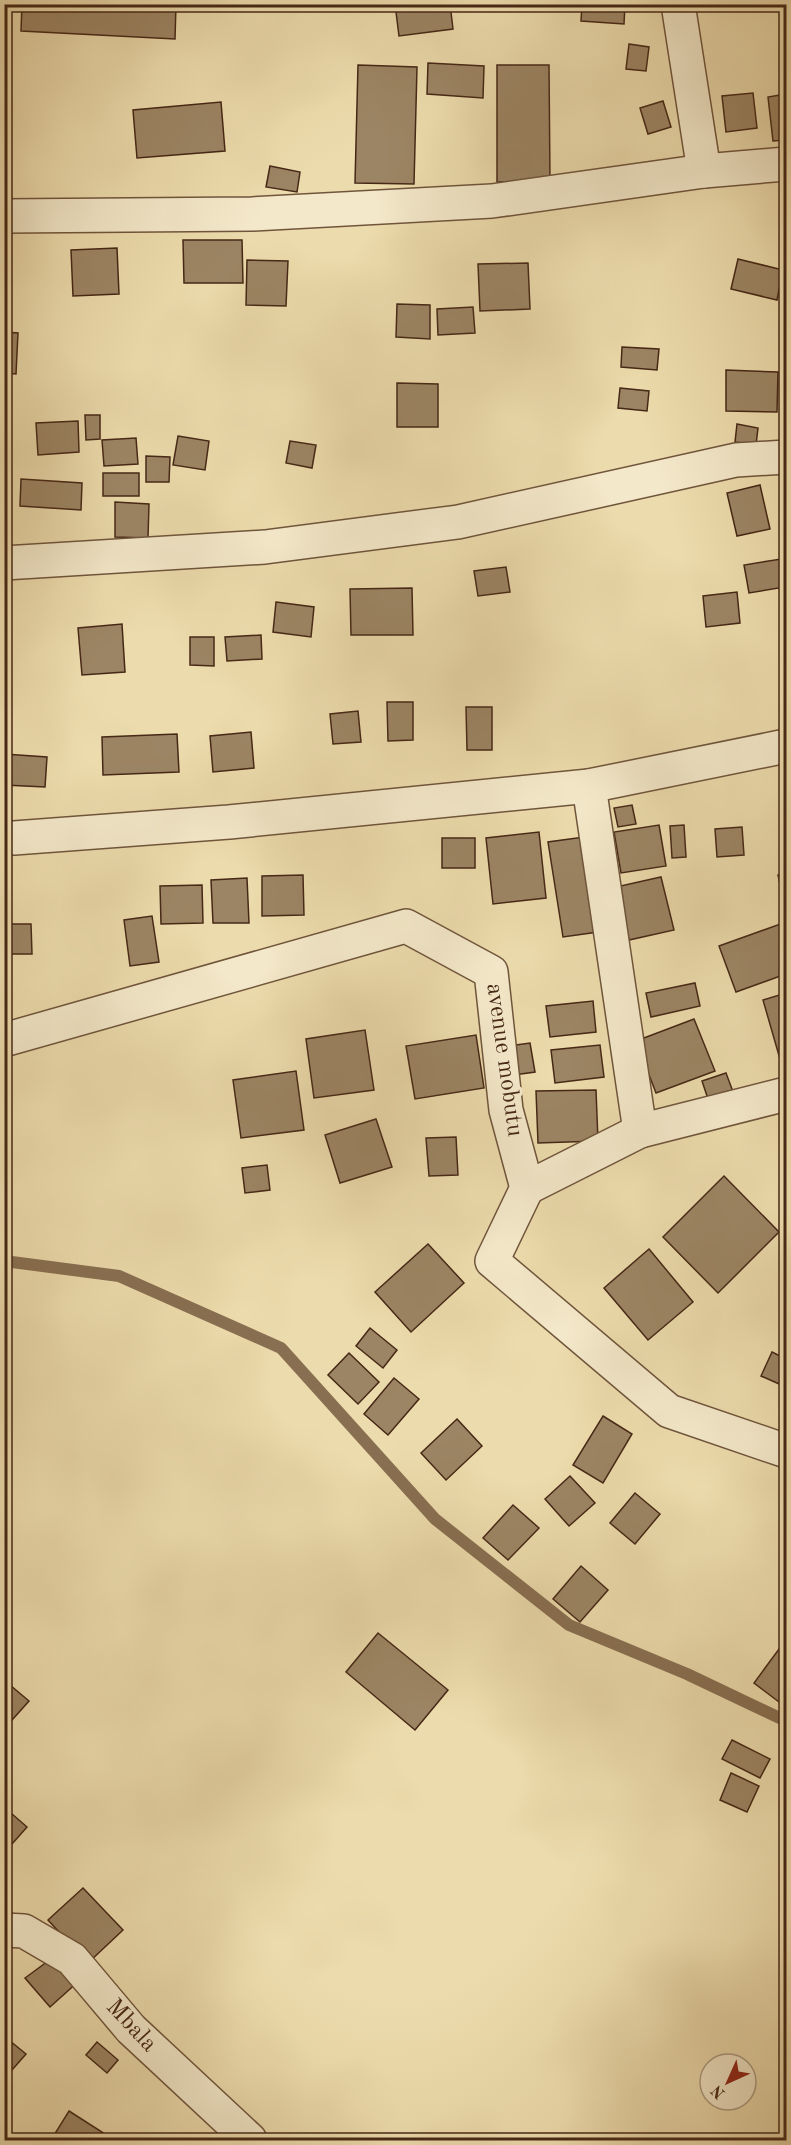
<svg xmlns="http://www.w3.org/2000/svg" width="791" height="2145" font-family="'Old Standard TT',serif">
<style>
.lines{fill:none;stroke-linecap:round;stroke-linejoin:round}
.stream{stroke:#886f51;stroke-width:12}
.building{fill:#9c8564;stroke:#462816;stroke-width:1.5}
.street-casing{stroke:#70553c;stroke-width:36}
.street{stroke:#f3e8c9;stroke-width:33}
.labels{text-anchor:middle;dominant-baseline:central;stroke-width:6;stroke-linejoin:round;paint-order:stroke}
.street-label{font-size:24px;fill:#462816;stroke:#f3e8c9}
</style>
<rect width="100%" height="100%" fill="#ecdbac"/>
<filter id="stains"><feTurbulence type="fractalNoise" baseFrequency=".00333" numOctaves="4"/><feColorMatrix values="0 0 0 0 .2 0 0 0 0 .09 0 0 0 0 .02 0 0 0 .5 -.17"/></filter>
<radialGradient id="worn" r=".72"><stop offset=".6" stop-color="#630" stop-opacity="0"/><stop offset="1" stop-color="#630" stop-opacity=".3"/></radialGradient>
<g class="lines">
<path class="stream" d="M 4,1261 L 119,1276 L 281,1348 L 435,1519 L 569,1625 L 687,1674 L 786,1721"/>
</g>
<g class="building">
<path d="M 22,4 L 176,4 L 175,39 L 21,31 Z"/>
<path d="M 296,4 L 330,4 L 330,9 L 296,8 Z"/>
<path d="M 395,4 L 450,4 L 453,29 L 399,36 Z"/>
<path d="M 582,4 L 625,4 L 624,24 L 581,21 Z"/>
<path d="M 629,44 L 649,47 L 646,71 L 626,69 Z"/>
<path d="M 428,63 L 484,66 L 483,98 L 427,94 Z"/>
<path d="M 358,65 L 417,67 L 414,184 L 355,183 Z"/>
<path d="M 497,65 L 549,65 L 550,182 L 497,182 Z"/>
<path d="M 753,93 L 757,128 L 726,132 L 722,96 Z"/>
<path d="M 786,94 L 786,140 L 773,141 L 768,97 Z"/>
<path d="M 663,101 L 671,127 L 648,134 L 640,108 Z"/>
<path d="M 221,102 L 225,151 L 137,158 L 133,110 Z"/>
<path d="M 270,166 L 300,172 L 297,192 L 266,187 Z"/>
<path d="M 183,240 L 242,240 L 243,283 L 184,283 Z"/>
<path d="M 117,248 L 119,294 L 73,296 L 71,250 Z"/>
<path d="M 738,259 L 783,270 L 777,300 L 731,289 Z"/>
<path d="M 247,260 L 288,261 L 286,306 L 246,305 Z"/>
<path d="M 528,263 L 530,309 L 480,311 L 478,264 Z"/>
<path d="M 397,304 L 430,305 L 430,339 L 396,337 Z"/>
<path d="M 473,307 L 475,333 L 438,335 L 437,309 Z"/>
<path d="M 4,332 L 18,333 L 16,374 L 4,373 Z"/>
<path d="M 622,347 L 659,349 L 657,370 L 621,367 Z"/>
<path d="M 726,370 L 778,372 L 777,412 L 726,411 Z"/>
<path d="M 397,383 L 438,384 L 438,427 L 397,427 Z"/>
<path d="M 620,388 L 649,391 L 647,411 L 618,408 Z"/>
<path d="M 85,415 L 100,415 L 100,439 L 86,440 Z"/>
<path d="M 78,421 L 79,452 L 38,455 L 36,423 Z"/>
<path d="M 737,424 L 758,428 L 756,445 L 735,442 Z"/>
<path d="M 178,436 L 209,441 L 205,470 L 173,465 Z"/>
<path d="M 136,438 L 138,464 L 104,466 L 102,440 Z"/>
<path d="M 290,441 L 316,445 L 312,468 L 286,463 Z"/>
<path d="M 146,456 L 170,457 L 169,482 L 146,482 Z"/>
<rect x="103" y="473" width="36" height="23"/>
<path d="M 21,479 L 82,483 L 81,510 L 20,506 Z"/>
<path d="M 760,485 L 770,529 L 737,536 L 727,493 Z"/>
<path d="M 115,502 L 149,504 L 148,538 L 115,537 Z"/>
<path d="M 781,559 L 785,587 L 749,593 L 744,565 Z"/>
<path d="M 506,567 L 510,592 L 478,596 L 474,571 Z"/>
<path d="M 412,588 L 413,635 L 351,635 L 350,589 Z"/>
<path d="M 737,592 L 740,623 L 706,627 L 703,596 Z"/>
<path d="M 276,602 L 314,607 L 311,637 L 273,632 Z"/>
<path d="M 122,624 L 125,672 L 82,675 L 78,628 Z"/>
<path d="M 261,635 L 262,659 L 227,661 L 225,637 Z"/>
<path d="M 190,637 L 214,637 L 214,666 L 190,665 Z"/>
<path d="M 786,644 L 786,693 L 785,693 L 781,645 Z"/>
<path d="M 387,702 L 413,702 L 413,740 L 388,741 Z"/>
<path d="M 466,707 L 492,707 L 492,750 L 467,750 Z"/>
<path d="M 358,711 L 361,742 L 333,744 L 330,714 Z"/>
<path d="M 251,732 L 254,768 L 213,772 L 210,736 Z"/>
<path d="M 177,734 L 179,772 L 103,775 L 102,737 Z"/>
<path d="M 4,754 L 47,757 L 45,787 L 4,785 Z"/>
<path d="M 632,805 L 636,824 L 618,827 L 614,808 Z"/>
<path d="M 659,825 L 666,866 L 621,873 L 614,832 Z"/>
<path d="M 684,825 L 686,857 L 672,858 L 670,826 Z"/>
<path d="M 742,827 L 744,855 L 717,857 L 715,829 Z"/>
<path d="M 539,832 L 546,898 L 493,904 L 486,838 Z"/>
<path d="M 584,837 L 598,932 L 563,937 L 548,842 Z"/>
<rect x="442" y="838" width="33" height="30"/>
<path d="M 786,873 L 786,902 L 784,902 L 778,875 Z"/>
<path d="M 303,875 L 304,915 L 262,916 L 262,876 Z"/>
<path d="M 661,877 L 674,930 L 629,940 L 616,887 Z"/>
<path d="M 247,878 L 249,923 L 213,923 L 211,880 Z"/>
<path d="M 202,885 L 203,923 L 161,924 L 160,886 Z"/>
<path d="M 152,916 L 159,962 L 130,966 L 124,920 Z"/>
<path d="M 786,922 L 786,974 L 736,992 L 719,946 Z"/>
<path d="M 8,924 L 31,924 L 32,954 L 7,954 Z"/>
<path d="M 695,983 L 700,1006 L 651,1017 L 646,993 Z"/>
<path d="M 786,993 L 786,1072 L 784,1073 L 763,1000 Z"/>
<path d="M 593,1001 L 596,1032 L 550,1037 L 546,1006 Z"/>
<path d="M 694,1019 L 715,1071 L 656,1093 L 636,1041 Z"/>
<path d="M 365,1030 L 374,1090 L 314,1098 L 306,1039 Z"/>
<path d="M 476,1035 L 484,1088 L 415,1099 L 406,1046 Z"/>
<path d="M 530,1043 L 535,1072 L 514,1075 L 508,1046 Z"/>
<path d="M 600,1045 L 604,1077 L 555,1083 L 551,1050 Z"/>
<path d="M 296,1071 L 304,1130 L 241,1138 L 233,1080 Z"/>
<path d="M 726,1073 L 735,1097 L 710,1105 L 702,1081 Z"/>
<path d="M 596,1090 L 598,1141 L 538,1143 L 536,1091 Z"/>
<path d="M 376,1119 L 392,1167 L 340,1183 L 325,1135 Z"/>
<path d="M 456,1137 L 458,1175 L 429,1176 L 426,1138 Z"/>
<path d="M 267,1165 L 270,1190 L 245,1193 L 242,1168 Z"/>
<path d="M 724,1176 L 779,1232 L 718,1293 L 663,1237 Z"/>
<path d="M 428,1244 L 464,1283 L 411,1332 L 375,1292 Z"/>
<path d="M 649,1249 L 693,1302 L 648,1340 L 604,1288 Z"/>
<path d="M 370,1328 L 397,1350 L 383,1368 L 356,1346 Z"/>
<path d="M 772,1352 L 786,1359 L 786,1387 L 761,1376 Z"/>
<path d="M 349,1353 L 379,1382 L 358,1404 L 328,1375 Z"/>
<path d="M 394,1378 L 419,1399 L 388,1435 L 364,1414 Z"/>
<path d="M 603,1416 L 632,1434 L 603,1483 L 573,1465 Z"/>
<path d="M 457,1419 L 482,1446 L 446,1480 L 421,1453 Z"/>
<path d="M 570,1476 L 595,1503 L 569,1526 L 545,1499 Z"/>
<path d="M 635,1493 L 660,1514 L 635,1544 L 610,1523 Z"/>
<path d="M 513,1505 L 539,1528 L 508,1560 L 483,1538 Z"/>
<path d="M 581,1566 L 608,1590 L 580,1622 L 553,1599 Z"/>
<path d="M 378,1633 L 448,1690 L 415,1730 L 346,1672 Z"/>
<path d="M 779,1649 L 786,1655 L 786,1701 L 783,1705 L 754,1683 Z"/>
<path d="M 4,1680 L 29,1701 L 4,1729 Z"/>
<path d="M 732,1740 L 770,1759 L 760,1778 L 722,1759 Z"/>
<path d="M 731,1773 L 759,1786 L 747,1812 L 720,1800 Z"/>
<path d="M 4,1807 L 27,1827 L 4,1853 Z"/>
<path d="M 83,1888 L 123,1930 L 88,1963 L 48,1920 Z"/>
<path d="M 55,1956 L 80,1980 L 50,2007 L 25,1978 Z"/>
<path d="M 4,2036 L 26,2054 L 4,2079 Z"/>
<path d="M 97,2042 L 118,2060 L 107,2073 L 86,2055 Z"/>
<path d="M 69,2111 L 105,2134 L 101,2140 L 51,2140 Z"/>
</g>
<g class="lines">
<defs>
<g id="street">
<path d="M 678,4 L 704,171"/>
<path d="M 4,216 L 252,214 L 492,201 L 704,171 L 786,164"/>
<path d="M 4,563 L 265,547 L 458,522 L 736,460 L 786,457"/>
<path d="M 589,786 L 640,1131"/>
<path d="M 14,838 L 229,822 L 589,786 L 786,746"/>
<path d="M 4,1040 L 406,926 L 491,972 L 506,1110 L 527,1188 L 492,1261 L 669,1411 L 786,1451"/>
<path d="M 527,1188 L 640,1131 L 786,1094"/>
<path d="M 4,1930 L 24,1931 L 72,1959 L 131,2029 L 250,2140"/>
</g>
</defs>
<use href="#street" class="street-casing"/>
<use href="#street" class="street"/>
</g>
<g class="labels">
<g class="street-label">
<text transform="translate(504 1060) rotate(82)">avenue mobutu</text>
<text transform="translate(131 2026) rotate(47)">Mbala</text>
</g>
</g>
<rect width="791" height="2145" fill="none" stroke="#ecdbac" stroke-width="24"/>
<rect x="6" y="6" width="779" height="2133" fill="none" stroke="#462816" stroke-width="3"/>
<rect x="12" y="12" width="767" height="2121" fill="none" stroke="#462816" stroke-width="1.5"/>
<g transform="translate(728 2082) rotate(225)"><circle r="28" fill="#f3e8c9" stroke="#ae9b81" stroke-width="1.5"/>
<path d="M0-4.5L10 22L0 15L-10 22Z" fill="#8f2418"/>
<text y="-9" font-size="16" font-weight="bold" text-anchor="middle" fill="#462816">N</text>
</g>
<rect width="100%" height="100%" filter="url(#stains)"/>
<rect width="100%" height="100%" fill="url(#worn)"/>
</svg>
